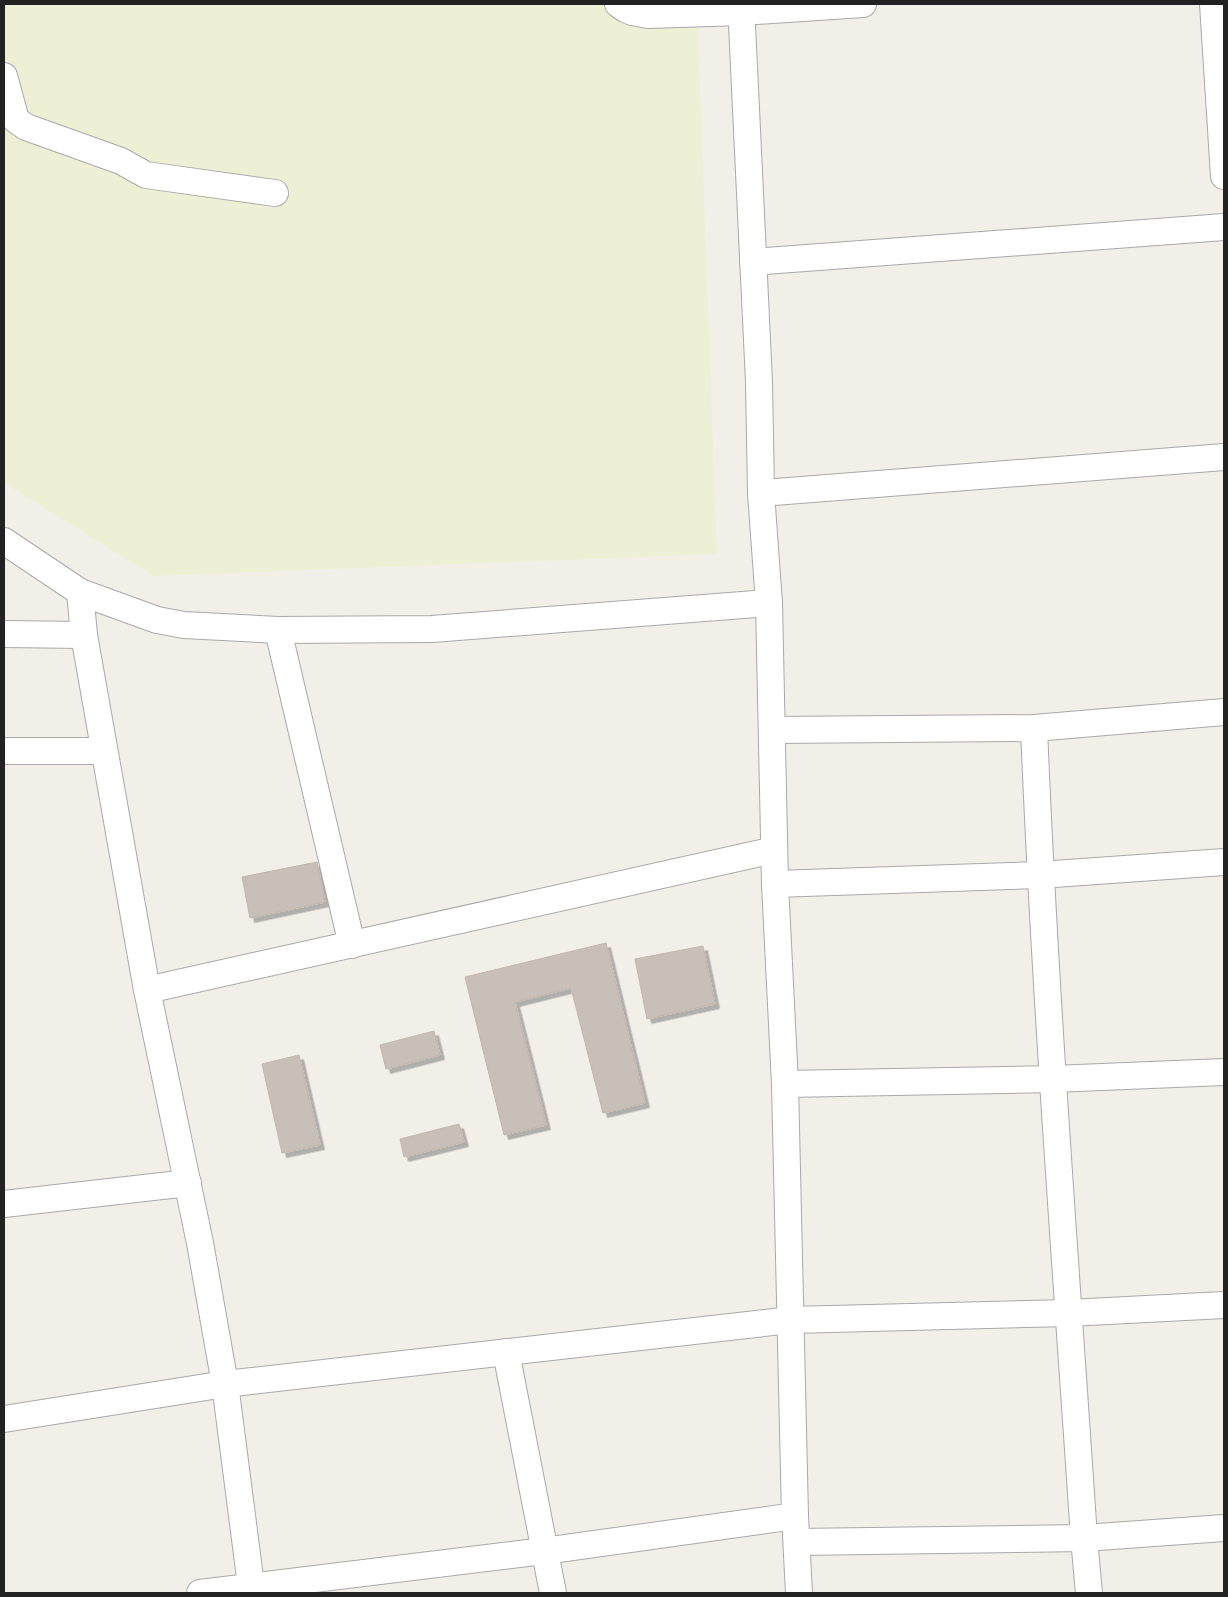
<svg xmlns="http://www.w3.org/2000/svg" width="1228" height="1597" font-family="Karla,sans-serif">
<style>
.farmland{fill:#eef0d5}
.building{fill:#c7bfb8;stroke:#c4b6ab;filter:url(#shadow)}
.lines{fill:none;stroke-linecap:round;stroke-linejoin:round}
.street-casing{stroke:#a9a9a9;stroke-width:28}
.street{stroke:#fff;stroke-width:26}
</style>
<defs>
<filter id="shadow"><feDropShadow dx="4.5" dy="4.5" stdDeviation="0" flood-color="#0004"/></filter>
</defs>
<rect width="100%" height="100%" fill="#f2efe9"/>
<path class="farmland" d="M 4,4 L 697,4 L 717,554 L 153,576 L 4,483 Z"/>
<g class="building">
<path d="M 317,862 L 325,902 L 250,918 L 242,877 Z"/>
<path d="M 606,943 L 645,1103 L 603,1113 L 571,988 L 515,1002 L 546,1125 L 504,1135 L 465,977 Z"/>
<path d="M 703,946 L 715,1004 L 647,1019 L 635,959 Z"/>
<path d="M 434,1031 L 440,1055 L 386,1069 L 380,1045 Z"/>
<path d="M 299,1055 L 320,1145 L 282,1153 L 262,1064 Z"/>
<path d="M 459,1124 L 464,1142 L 404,1157 L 400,1139 Z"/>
</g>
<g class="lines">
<defs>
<g id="street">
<path d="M 618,4 L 625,9 L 632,12 L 648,15 L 742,12 L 863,4"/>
<path d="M 741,4 L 759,382 L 761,493 L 769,603 L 775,884 L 785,1084 L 795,1516 L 799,1593"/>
<path d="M 1213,4 L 1224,176"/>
<path d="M 4,76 L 16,120 L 26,127 L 121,161 L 146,175 L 275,193"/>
<path d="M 753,262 L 1224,227"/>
<path d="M 761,493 L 1224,457"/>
<path d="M 4,541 L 80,592 L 157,620 L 184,625 L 278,630 L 432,629 L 769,603"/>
<path d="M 80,592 L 84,635 L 147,990 L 200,1243 L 225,1384 L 252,1593"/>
<path d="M 278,630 L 352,945"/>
<path d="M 4,634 L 84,635"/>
<path d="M 1034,728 C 1045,999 1066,1268 1084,1538 L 1089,1593"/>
<path d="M 772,730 L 1034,728 L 1224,712"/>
<path d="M 4,751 L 104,751"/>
<path d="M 775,884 L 1040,875 L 1224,862"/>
<path d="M 147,990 L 774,850"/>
<path d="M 785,1084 L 1053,1079 L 1224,1072"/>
<path d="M 4,1204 L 188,1183"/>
<path d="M 506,1352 L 553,1593"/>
<path d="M 4,1419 L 225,1384 L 791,1320 L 1069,1313 L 1224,1305"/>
<path d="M 797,1542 L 1084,1538 L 1224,1528"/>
<path d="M 200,1593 L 544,1551 L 795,1516"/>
</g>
</defs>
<use href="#street" class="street-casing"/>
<use href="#street" class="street"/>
</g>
<rect width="1228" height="1597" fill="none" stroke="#222222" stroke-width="10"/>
</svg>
